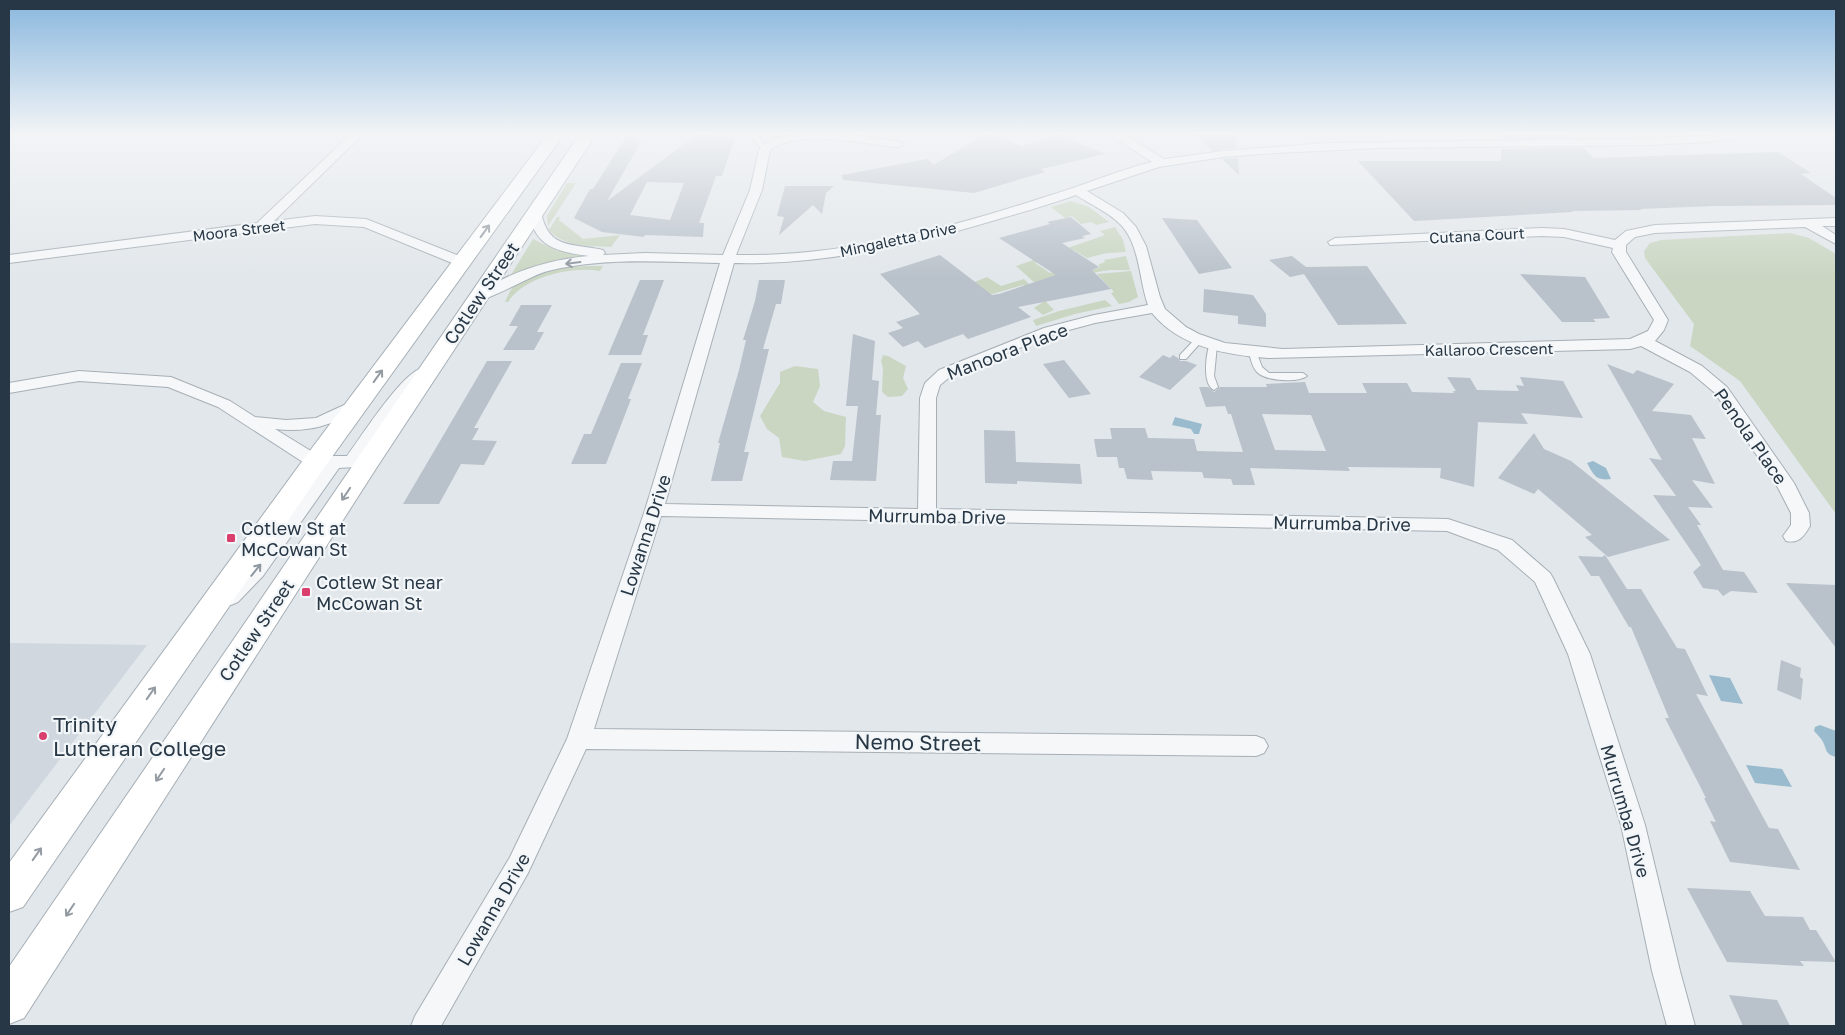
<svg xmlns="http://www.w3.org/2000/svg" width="1845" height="1035" font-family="'Golos Text',sans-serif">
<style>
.built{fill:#d0d7de}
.green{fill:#cad6c2}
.water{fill:#9abbce}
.building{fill:#b9c1ca;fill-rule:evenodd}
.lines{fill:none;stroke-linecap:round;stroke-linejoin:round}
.lane-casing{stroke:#a6afb6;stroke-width:2}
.street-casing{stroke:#a6afb6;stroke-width:2}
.secondary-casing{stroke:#a6afb6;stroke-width:2}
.lane{fill:#f5f7f9;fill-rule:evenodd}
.street{fill:#f5f7f9;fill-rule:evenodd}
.secondary{fill:#fff;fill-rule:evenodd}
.oneway{stroke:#949ba2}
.oneway2{stroke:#8e979f}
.poi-dot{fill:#d93e6d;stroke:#f2f6f8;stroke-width:2}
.labels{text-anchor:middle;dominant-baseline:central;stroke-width:4.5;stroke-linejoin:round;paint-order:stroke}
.far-street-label{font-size:15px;fill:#283745;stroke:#f2f6f8}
.street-label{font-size:18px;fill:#283745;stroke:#f2f6f8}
.poi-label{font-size:18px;fill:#283745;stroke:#f2f6f8;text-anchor:start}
.near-poi-label{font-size:21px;fill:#283745;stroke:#f2f6f8;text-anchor:start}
.near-street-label{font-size:21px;fill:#283745;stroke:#f2f6f8}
</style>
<rect width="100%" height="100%" fill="#e2e7eb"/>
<path class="built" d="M 9,643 L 147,645 L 9,826 Z"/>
<g class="green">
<path d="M 567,183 L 576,183 L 548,226 L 547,216 Z"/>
<path d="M 1071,201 L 1089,207 L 1109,222 L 1096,225 L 1092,222 L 1081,224 L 1072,216 L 1065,218 L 1051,207 Z"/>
<path d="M 557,217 L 560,217 L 559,220 L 583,239 L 620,235 L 611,247 C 590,246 564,247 549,230 Z"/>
<path d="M 1115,227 L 1123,240 L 1126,252 L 1107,253 L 1087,258 L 1072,249 L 1035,263 L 1050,273 L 1067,268 L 1084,273 L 1100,267 L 1098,265 L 1105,262 L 1104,260 L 1126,256 L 1130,270 L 1109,270 L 1035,283 L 1016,266 L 1105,235 L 1100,231 Z"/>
<path d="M 1790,233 L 1809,238 L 1836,254 L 1836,514 L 1740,381 L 1690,346 L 1694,324 L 1645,258 L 1644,251 L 1650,243 L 1661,240 Z"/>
<path d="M 533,239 L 556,250 L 584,256 L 584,257 L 550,262 L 511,275 Z"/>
<path d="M 603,266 L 600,271 C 571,266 524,277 508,302 L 505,302 C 508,296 512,285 518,282 C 541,266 576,266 603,266 Z"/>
<path d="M 1131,271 L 1138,297 L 1129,302 L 1119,304 L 1111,293 L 1114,292 L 1097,274 Z"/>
<path d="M 987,277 L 1001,286 L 1024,279 L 1054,310 L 1043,315 L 1034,308 L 1043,302 L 1023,285 L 982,297 L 960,288 Z"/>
<path d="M 1105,300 L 1112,306 L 1075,314 L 1036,326 L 1033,320 L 1059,311 Z"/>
<path d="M 883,355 L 888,356 L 906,366 L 903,378 L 908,389 L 902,396 L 888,397 L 882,392 L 883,368 L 881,361 Z"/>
<path d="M 795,366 L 818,369 L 820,386 L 813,402 L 824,411 L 846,417 L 845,446 L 841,454 L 805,461 L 782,457 L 779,438 L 767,429 L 760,416 L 780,383 L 780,372 Z"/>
</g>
<g class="water">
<path d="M 1175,417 L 1202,424 L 1199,434 L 1194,434 L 1191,429 L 1172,425 Z"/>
<path d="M 1593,461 L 1606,468 L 1611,479 C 1595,481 1594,475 1587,463 Z"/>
<path d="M 1709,675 L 1730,678 L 1743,704 L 1721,701 Z"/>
<path d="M 1820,725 L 1836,731 L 1836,757 C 1825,754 1827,750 1823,742 C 1821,738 1817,734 1814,731 L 1815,727 Z"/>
<path d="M 1746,765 L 1782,769 L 1792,787 L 1755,783 Z"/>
</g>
<g class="building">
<path d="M 628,134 L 641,142 L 607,201 L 698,134 L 735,138 L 722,176 L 716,176 L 699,223 L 704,223 L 703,237 L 645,235 L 644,237 L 602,232 L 574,218 L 590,189 L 593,189 ZM 647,182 L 684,183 L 670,220 L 630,215 Z"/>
<path d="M 984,134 L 993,134 L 1022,146 L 1059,134 L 1105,154 L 1041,169 L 1045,172 L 974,193 L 843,180 L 842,175 L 927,159 L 934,165 Z"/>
<path d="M 1194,134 L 1236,134 L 1237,148 L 1213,151 Z"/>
<path d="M 1501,134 L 1571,134 L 1575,138 L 1501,139 Z"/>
<path d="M 1584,148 L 1593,158 L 1778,152 L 1811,173 L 1801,174 L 1836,198 L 1836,205 L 1714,206 L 1640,209 L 1642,210 L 1572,211 L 1573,212 L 1414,221 L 1358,161 L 1501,161 L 1501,149 Z"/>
<path d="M 1238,158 L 1239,175 L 1222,159 Z"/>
<path d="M 785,186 L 834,186 L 826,193 L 822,214 L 813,205 L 779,235 L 784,217 L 777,216 Z"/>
<path d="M 1071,217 L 1091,234 L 1082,236 L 1085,238 L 1062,243 L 1099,267 L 1092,270 L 1111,289 L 1018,307 L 1031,317 L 968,339 L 963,334 L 925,348 L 918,341 L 903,347 L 888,333 L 903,328 L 896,322 L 920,314 L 880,274 L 940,255 L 992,295 L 999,294 L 1056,275 L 999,238 L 1050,224 L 1047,222 Z"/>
<path d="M 1162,218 L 1197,220 L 1232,268 L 1199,274 Z"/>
<path d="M 1292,256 L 1306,267 L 1367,266 L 1407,324 L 1338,325 L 1304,274 L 1290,277 L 1269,260 Z"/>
<path d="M 1520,274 L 1585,277 L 1610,318 L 1593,319 L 1596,322 L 1562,322 Z"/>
<path d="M 640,280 L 664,280 L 643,335 L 648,335 L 641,355 L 608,355 Z"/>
<path d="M 759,280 L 785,280 L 781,304 L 776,304 L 763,349 L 769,349 L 744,452 L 749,452 L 742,481 L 711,481 L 720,443 L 718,443 L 739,370 L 746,340 L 743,340 L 755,301 Z"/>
<path d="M 1204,289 L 1253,295 L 1266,314 L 1266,327 L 1238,324 L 1238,316 L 1203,312 Z"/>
<path d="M 521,305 L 552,305 L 537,332 L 544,332 L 534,350 L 503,350 L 518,326 L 509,326 Z"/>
<path d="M 853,334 L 875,341 L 872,380 L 879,381 L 876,415 L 881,415 L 876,481 L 830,480 L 833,461 L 852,461 L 858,406 L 846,406 Z"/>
<path d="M 1163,355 L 1170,358 L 1173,355 L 1178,358 L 1180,361 L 1186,361 L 1197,365 L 1170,390 L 1139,377 Z"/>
<path d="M 1064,360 L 1091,394 L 1069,398 L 1043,364 Z"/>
<path d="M 487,361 L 512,361 L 474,428 L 479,428 L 472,440 L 497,441 L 484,465 L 461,464 L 439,504 L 403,504 Z"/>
<path d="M 621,363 L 642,363 L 628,399 L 631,399 L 606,464 L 571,464 L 584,434 L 591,434 Z"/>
<path d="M 1607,364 L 1633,374 L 1637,370 L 1674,384 L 1652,411 L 1691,415 L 1706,439 L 1692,438 L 1715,484 L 1692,480 L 1713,508 L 1688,507 L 1701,525 L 1697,525 L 1723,570 L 1744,572 L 1758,593 L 1731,591 L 1723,596 L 1718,590 L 1703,588 L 1693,572 L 1701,565 L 1653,495 L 1676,496 L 1649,458 L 1662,460 Z"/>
<path d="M 1447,377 L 1470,378 L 1477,390 L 1519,391 L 1516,385 L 1524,386 L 1520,377 L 1563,381 L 1583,418 L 1521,413 L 1528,424 L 1478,422 L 1474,487 L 1440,478 L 1441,468 L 1348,467 L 1350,471 L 1250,468 L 1255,485 L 1233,485 L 1231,479 L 1204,478 L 1202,472 L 1151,471 L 1153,480 L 1127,479 L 1124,468 L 1119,468 L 1117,457 L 1097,457 L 1094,439 L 1112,439 L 1110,428 L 1145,428 L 1148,438 L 1194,439 L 1197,451 L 1243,452 L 1231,414 L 1228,414 L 1225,406 L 1206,407 L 1199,387 L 1208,387 L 1214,392 L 1220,387 L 1267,387 L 1266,384 L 1305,382 L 1309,393 L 1367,393 L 1362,383 L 1407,383 L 1412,392 L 1454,393 L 1453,391 L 1456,391 ZM 1262,414 L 1311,415 L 1326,451 L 1275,450 Z"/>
<path d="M 984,430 L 1015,431 L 1016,462 L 1080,464 L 1082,484 L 1017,481 L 1017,484 L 985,483 Z"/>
<path d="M 1534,433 L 1544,449 L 1571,461 L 1670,540 L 1608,557 L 1585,537 L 1592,535 L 1538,489 L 1534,494 L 1498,478 Z"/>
<path d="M 1605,555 L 1627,589 L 1641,589 L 1677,648 L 1685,649 L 1708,696 L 1696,694 L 1769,828 L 1778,829 L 1800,870 L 1730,862 L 1710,821 L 1716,822 L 1704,798 L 1706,798 L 1665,718 L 1669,718 L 1631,627 L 1629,627 L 1599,576 L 1591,576 L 1578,556 L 1602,557 Z"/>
<path d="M 1786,583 L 1836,585 L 1836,648 Z"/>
<path d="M 1781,660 L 1801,668 L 1800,677 L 1803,679 L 1801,700 L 1777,690 Z"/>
<path d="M 1687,888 L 1750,891 L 1765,916 L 1803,917 L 1810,930 L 1816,930 L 1836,962 L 1800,961 L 1804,966 L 1727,962 Z"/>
<path d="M 1729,995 L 1777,1000 L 1790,1026 L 1743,1026 Z"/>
</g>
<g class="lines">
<defs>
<g id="lane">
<path d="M 751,134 L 758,134 L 757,135 L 767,148 L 767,150 L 763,150 L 751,136 Z"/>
<path d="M 1196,338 L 1199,338 L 1203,340 L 1186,359 L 1180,359 L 1180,355 Z"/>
<path d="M 1210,343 L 1213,343 L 1217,345 L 1214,376 L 1218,387 L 1214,390 C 1202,384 1206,354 1210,343 Z"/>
<path d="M 1250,351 L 1256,351 L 1262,367 L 1269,373 L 1303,373 L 1307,376 C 1298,383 1265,381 1257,372 C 1252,367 1251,359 1249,353 Z"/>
</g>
<g id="street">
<path d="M 351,134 L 363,134 L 274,221 L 315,216 L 366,219 L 467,259 L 469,262 L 467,265 L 457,265 L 364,227 L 315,224 L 9,263 L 9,255 L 257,223 Z"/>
<path d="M 797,134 L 841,134 L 898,141 L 904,144 L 898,147 C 864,144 798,129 770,150 L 762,190 L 736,255 C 844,257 950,228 1051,195 C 1085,185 1118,170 1152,162 L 1112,136 L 1111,134 L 1123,134 L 1164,159 L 1223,151 L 1327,143 L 1626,139 L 1752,134 L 1751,136 L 1707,142 L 1647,145 L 1379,148 L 1275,153 L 1223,157 L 1159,167 L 1087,191 L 1123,213 L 1136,227 L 1146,246 L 1160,297 L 1165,309 L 1186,327 L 1199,334 L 1225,343 L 1283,349 L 1630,339 L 1648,331 L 1654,320 L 1612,252 L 1613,248 L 1564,237 L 1542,236 L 1330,245 L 1328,242 L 1335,238 L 1542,228 L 1564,229 L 1615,240 L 1626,231 L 1655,225 L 1836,218 L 1836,226 L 1822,226 L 1836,235 L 1836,244 L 1805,227 L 1655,233 L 1635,237 L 1626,245 L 1626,252 L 1668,320 L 1664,330 L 1655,341 L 1702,366 L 1727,387 L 1794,483 L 1809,513 L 1810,526 C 1804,536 1799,544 1786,541 L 1783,536 L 1791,525 L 1791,513 L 1776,484 L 1715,393 L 1690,372 L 1641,346 L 1630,349 L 1268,358 C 1227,355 1179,347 1152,313 L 1095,323 L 1054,334 L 951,376 L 940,385 L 936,398 L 936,509 L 1448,519 L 1512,540 L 1550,573 L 1553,578 L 1590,654 L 1645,825 L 1680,971 L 1695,1026 L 1667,1026 L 1652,971 L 1621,825 L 1568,654 L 1535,582 L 1498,550 L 1447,531 L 661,516 L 594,729 L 1256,736 L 1264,739 L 1268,746 L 1264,753 L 1256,756 L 586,749 L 528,873 L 441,1026 L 411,1026 L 415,1016 L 510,857 L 567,739 L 645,510 L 720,263 C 663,262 604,257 548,271 C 531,275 486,303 475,300 L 473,297 C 477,292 483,289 489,286 C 520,269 553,259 589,256 C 558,252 534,247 529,212 L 535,208 L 541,212 C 548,250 573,243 603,250 L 605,253 L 603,255 L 645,253 L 723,255 L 750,190 L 759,149 L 773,139 ZM 1076,195 C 1091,205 1109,212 1121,225 C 1140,245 1139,280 1148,305 L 1094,315 L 1044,328 L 939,370 L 925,383 L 920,398 L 918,509 L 665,504 L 734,263 C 822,265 908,246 992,221 C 1020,213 1048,205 1076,195 Z"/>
<path d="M 422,368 L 428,370 L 430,373 L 409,394 L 365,456 L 373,458 L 376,462 L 373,466 L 339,468 L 263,576 L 238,602 L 231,605 L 224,602 L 221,597 L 249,566 L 321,468 L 309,466 L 218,407 L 168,387 L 79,381 L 9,393 L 9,383 L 79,371 L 171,377 L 230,401 L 255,417 L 286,420 L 316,418 L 357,399 L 363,401 L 365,404 L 363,407 C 335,425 308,433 275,429 L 319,456 L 347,456 C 361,437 401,374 422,368 Z"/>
</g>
<g id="secondary">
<path d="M 548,134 L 564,134 L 324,468 L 23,907 L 9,912 L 9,863 L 306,456 Z"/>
<path d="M 580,134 L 596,134 L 377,467 L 24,1018 L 9,1024 L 9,967 Z"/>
</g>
</defs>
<use href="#lane" class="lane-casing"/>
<use href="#street" class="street-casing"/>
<use href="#secondary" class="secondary-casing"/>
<use href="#lane" class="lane"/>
<use href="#street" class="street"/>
<use href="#secondary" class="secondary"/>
</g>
<defs><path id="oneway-shaft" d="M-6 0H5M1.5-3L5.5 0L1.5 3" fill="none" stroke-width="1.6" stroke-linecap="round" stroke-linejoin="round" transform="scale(1.25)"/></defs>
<g class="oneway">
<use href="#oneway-shaft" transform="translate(485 231) rotate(-54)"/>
<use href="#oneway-shaft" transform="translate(378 376) rotate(-54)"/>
<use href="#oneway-shaft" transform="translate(346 494) rotate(124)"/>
<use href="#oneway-shaft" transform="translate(151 693) rotate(-55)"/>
<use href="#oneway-shaft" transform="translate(160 775) rotate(124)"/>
<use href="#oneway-shaft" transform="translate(37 854) rotate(-55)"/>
<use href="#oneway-shaft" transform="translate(70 910) rotate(124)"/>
</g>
<g class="oneway2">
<use href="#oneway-shaft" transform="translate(573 263) rotate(173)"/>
<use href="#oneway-shaft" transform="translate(256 570) rotate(-51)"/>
</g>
<linearGradient id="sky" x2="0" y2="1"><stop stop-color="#89b7de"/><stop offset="0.48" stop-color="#f2f4f6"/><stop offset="1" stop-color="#f2f4f6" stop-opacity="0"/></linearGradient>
<rect width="1845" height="278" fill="url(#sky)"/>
<g class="poi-dot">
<rect x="226" y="533" width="10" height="10" rx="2.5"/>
<rect x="301" y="587" width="10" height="10" rx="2.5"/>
<circle cx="43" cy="736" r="5"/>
</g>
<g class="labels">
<g class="far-street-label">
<text transform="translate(239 230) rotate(-7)">Moora Street</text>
<text transform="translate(1477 235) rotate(-3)">Cutana Court</text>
<text transform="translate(898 239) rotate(-12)">Mingaletta Drive</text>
<text transform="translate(1489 349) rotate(-1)">Kallaroo Crescent</text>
</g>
<g class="street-label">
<text transform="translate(481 293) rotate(-56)">Cotlew Street</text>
<text transform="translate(1007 351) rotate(-21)">Manoora Place</text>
<text transform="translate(1751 436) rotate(55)">Penola Place</text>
<text transform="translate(937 516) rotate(1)">Murrumba Drive</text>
<text transform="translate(1342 523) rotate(1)">Murrumba Drive</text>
<text transform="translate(645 535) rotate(-72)">Lowanna Drive</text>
<text transform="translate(256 630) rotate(-56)">Cotlew Street</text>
<text transform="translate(1626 811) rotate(74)">Murrumba Drive</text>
<text transform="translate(493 909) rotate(-60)">Lowanna Drive</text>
</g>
<g class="poi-label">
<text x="241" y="528">Cotlew St at<tspan x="241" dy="21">McCowan St</tspan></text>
<text x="316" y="582">Cotlew St near<tspan x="316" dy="21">McCowan St</tspan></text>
</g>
<g class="near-poi-label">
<text x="53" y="724">Trinity<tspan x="53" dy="24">Lutheran College</tspan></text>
</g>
<g class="near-street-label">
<text transform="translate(918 742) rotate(1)">Nemo Street</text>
</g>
</g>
<rect width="1845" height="1035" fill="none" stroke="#283745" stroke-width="20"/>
</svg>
